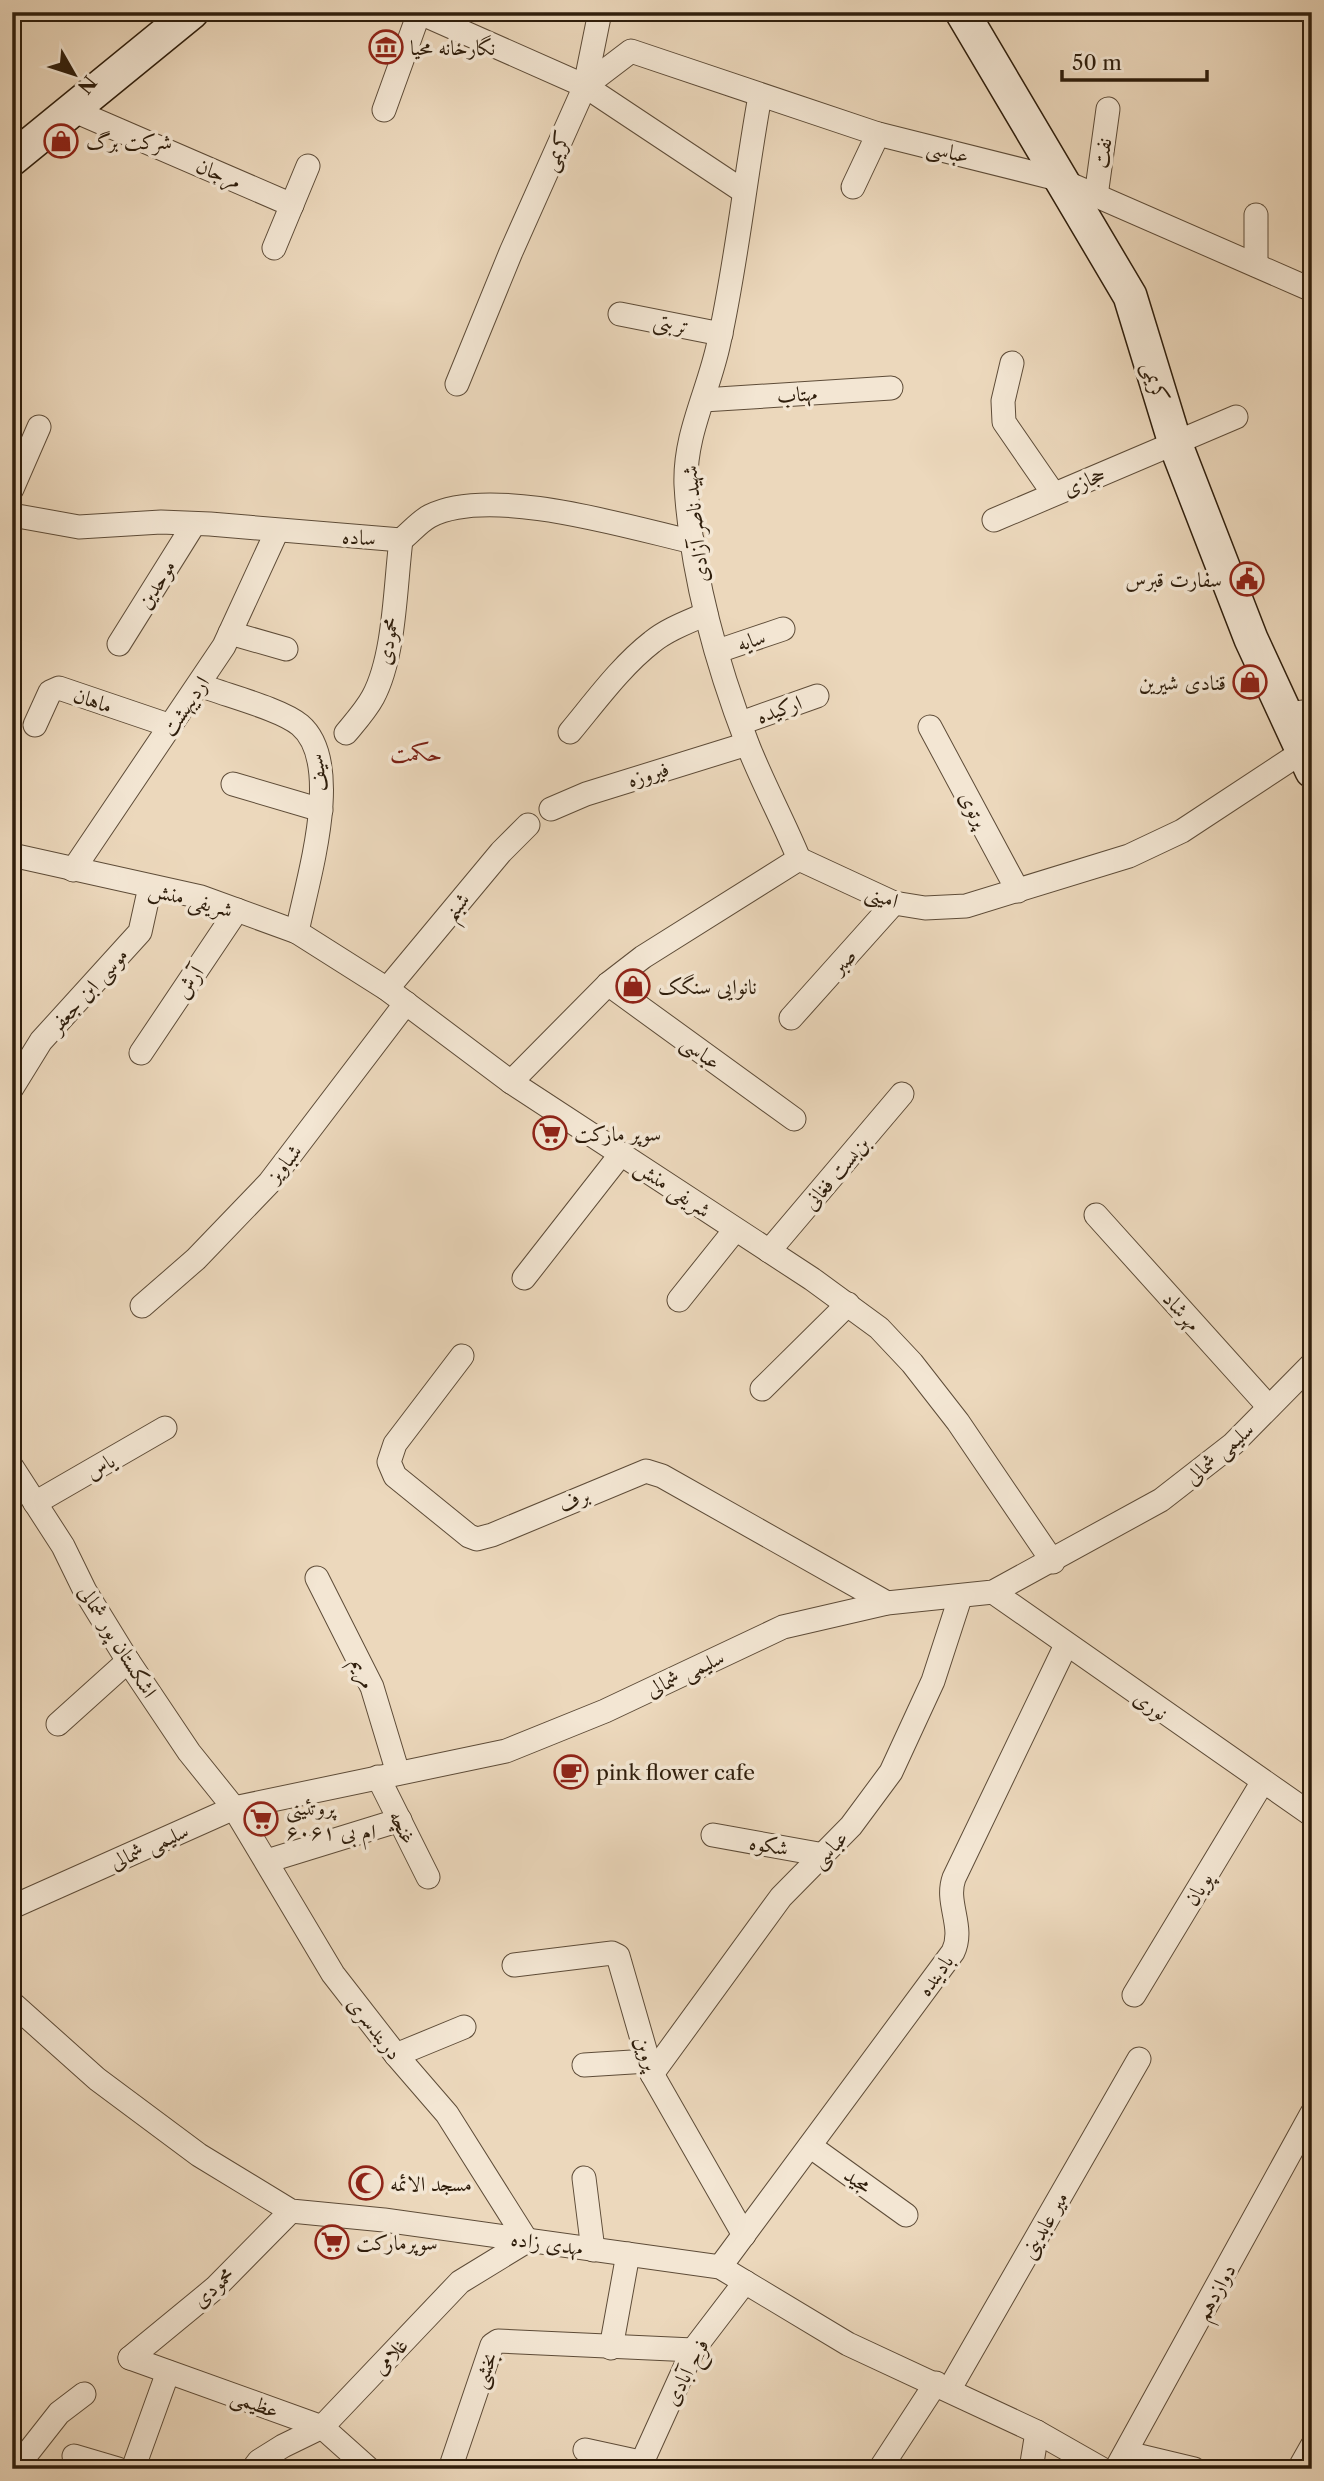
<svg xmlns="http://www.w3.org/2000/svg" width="1324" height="2481" font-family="'Libre Caslon Text',Amiri,serif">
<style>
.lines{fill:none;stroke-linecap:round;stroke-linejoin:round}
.minor-casing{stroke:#5e4c38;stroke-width:25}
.secondary-casing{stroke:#2f1e0c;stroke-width:36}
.minor{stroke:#f3e6d3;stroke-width:23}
.secondary{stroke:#f3e6d3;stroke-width:33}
.labels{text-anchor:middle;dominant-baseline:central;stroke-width:7;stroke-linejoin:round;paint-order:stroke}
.poi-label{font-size:21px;fill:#2f1e0c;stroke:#f3e6d3;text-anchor:start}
.street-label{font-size:21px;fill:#2f1e0c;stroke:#f3e6d3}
.neighbourhood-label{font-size:23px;fill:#7a1f14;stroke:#f3e6d3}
</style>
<rect width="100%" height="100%" fill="#ecd8bc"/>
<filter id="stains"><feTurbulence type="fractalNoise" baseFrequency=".00286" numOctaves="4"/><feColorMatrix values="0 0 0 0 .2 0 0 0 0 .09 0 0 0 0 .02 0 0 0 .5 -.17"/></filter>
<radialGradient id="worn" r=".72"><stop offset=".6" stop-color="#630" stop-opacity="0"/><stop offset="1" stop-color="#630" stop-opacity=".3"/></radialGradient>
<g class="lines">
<defs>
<g id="minor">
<path d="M 418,12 L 585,86 L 743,191"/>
<path d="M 585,86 L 631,51 L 878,134 L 1058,179 L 1312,290"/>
<path d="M 760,96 C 745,178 737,261 719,342 C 709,391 684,434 686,485 C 691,572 716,662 747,743 C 762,782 783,820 799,859"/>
<path d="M 70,109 L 292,205"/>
<path d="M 384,110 L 419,13"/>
<path d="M 853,187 L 878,134"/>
<path d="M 1096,196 L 1108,109"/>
<path d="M 274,248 L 308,166"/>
<path d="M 1256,265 L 1256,215"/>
<path d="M 620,314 L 721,334"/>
<path d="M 1012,363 L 1003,401 L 1004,422 L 1053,493"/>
<path d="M 457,384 L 511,252 L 585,86 L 600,12"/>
<path d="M 703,400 L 891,388"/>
<path d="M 12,489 L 39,427"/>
<path d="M 12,515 L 79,527 L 161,522 L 210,524 L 401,540 C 410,533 420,521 430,516 C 491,485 628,527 693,542"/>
<path d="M 994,520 L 1236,417"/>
<path d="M 230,633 L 286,649"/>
<path d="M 119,644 L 194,524"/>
<path d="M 718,651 L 783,629"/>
<path d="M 200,685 C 225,695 281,709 300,725 C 345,763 307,881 297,932"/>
<path d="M 1287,714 L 1312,711"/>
<path d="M 741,723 L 817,696"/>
<path d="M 35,725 L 50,692 L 59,688 L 171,726"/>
<path d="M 930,727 L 1018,891"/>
<path d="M 570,732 C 595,702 621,666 652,642 C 668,629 688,622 706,614"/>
<path d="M 346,733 C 356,721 366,710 373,697 C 395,656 395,587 401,540"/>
<path d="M 233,784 L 321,810"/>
<path d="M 551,809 L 586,794 L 747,744"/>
<path d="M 12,855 L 201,897 L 297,932 L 387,989 L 511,1082 L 812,1279 L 879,1328 L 912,1363 L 958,1422 L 1053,1562"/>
<path d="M 73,870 L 224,646 L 277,531"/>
<path d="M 608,984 L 794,1119"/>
<path d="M 387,989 L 501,852 L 528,825"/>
<path d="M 791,1018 L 894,903"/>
<path d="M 141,1053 L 237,910"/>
<path d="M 511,1082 L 608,984 L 643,957 L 799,859 L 894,903 L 925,908 L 966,906 L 1129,856 L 1182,831 L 1302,752"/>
<path d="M 12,1088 L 41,1041 L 140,932 L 150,887"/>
<path d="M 1096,1215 L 1269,1407"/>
<path d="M 769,1251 L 902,1094"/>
<path d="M 524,1278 L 621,1154"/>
<path d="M 679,1300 L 735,1230"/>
<path d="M 142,1306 L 196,1259 L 269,1183 L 406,1003"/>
<path d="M 462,1356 L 395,1444 L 389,1462 L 395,1476 L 469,1536 L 477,1539 L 492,1535 L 646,1471 L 662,1476 L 887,1603"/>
<path d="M 762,1389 L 848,1304"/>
<path d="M 12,1467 L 63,1546 L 85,1591 L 128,1661 L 189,1752 L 234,1808 L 333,1974 L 396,2055 L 447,2114 L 527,2241"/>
<path d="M 35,1503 L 165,1428"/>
<path d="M 317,1578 L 372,1687 L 398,1773"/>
<path d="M 993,1592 L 1312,1815"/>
<path d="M 58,1724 L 128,1661"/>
<path d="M 378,1777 L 428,1877"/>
<path d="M 713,1835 L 824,1855"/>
<path d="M 267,1861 L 400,1820"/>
<path d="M 12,1907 L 234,1808 L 506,1751 L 605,1711 L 783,1627 L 887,1603 L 993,1592 L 1161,1500 L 1233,1444 L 1312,1364"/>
<path d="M 514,1965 L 612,1953 L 618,1956 L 652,2074 L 744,2235"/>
<path d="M 1134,1995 L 1262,1783"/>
<path d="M 12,2003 L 97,2079 L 199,2155 L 291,2211 L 384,2220 L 720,2267 L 848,2344 L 1037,2432 L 1102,2469"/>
<path d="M 396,2055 L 464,2027"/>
<path d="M 584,2065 L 648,2061"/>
<path d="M 652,2074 L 781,1897 L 851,1826 L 891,1772 L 933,1681 L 960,1598"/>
<path d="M 810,2146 L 906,2215"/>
<path d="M 584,2178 L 593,2250"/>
<path d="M 720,2267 L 953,1952 C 965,1927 945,1903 954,1878 L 1066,1645"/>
<path d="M 611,2348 L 628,2254"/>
<path d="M 130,2358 L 322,2427 L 369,2469"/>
<path d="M 130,2358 L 215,2288 L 291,2211"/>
<path d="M 949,2390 L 1139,2059"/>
<path d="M 585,2450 L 640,2462"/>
<path d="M 1127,2453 L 1194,2469"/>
<path d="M 74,2456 L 118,2469"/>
<path d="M 15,2469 L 59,2413 L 84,2394"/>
<path d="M 133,2469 L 168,2372"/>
<path d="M 253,2469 L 259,2461 L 283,2446 L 322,2427 L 460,2282 L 527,2241"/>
<path d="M 450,2469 L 492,2345 L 498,2341 L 693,2350"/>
<path d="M 639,2469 L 693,2350 L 745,2282"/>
<path d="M 880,2469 L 936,2383"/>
<path d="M 1031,2469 L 1037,2432"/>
<path d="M 1116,2469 L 1312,2113"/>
<path d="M 1299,2469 L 1312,2446"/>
</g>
<g id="secondary">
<path d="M 962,12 L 1130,296 L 1175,443 L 1251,639 L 1312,771"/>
<path d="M 12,159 L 192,12"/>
</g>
</defs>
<use href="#minor" class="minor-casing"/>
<use href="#secondary" class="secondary-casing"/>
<use href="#minor" class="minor"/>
<use href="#secondary" class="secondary"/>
</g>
<defs>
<symbol id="museum-ring" viewBox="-11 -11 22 22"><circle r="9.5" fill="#f3e6d3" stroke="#8f2418" stroke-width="1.5"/><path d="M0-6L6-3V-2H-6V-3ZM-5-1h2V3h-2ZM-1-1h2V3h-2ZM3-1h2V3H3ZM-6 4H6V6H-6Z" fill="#8f2418"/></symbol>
<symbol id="shop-ring" viewBox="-11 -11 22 22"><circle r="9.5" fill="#f3e6d3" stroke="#8f2418" stroke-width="1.5"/><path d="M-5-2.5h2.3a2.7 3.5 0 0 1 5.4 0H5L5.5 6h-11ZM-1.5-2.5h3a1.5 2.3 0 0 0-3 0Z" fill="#8f2418"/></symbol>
<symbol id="civic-ring" viewBox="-11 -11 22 22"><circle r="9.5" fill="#f3e6d3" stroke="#8f2418" stroke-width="1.5"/><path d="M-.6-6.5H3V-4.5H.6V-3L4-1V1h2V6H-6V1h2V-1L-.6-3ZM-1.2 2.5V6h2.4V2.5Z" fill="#8f2418"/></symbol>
<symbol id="supermarket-ring" viewBox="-11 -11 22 22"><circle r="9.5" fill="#f3e6d3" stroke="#8f2418" stroke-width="1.5"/><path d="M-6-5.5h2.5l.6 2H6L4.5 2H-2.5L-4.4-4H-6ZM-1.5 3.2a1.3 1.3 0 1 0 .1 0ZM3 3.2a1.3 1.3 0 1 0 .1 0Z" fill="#8f2418"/></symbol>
<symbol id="cafe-ring" viewBox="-11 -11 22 22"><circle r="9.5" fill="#f3e6d3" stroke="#8f2418" stroke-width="1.5"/><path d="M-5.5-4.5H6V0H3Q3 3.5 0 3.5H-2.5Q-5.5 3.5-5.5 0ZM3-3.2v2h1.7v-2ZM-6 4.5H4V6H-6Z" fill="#8f2418"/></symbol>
<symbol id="mosque-ring" viewBox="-11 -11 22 22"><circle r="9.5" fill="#f3e6d3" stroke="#8f2418" stroke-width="1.5"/><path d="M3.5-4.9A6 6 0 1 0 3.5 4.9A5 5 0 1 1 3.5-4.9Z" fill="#8f2418"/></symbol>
</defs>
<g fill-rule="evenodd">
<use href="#museum-ring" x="367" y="28" width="38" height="38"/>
<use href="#shop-ring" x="42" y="122" width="38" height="38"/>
<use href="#civic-ring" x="1228" y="560" width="38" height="38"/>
<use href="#shop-ring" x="1231" y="663" width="38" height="38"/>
<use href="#shop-ring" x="614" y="967" width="38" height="38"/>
<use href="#supermarket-ring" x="531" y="1114" width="38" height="38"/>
<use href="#cafe-ring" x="552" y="1753" width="38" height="38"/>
<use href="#supermarket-ring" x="242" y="1800" width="38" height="38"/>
<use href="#mosque-ring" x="347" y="2164" width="38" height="38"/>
<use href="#supermarket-ring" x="313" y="2223" width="38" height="38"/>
</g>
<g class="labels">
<g class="poi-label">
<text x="410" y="47">نگارخانه محیا</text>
<text x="86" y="141">شرکت برگ</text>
<text x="1222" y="579" text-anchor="end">سفارت قبرس</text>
<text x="1226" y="682" text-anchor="end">قنادی شیرین</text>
<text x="658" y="986">نانوایی سنگک</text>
<text x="574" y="1133">سوپر مارکت</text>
<text x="596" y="1772">pink flower cafe</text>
<text x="286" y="1807">پروتئینی<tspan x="286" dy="24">ام بی ۶۰۶۱</tspan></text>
<text x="390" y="2183">مسجد الائمه</text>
<text x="356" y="2242">سوپرمارکت</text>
</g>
<g class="street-label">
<text transform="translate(556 151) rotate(-66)">کریمی</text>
<text transform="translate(948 151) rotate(14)">عباسی</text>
<text transform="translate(1102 153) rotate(-82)">نفت</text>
<text transform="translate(219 173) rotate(23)">مرجان</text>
<text transform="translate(671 324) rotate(11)">تربتی</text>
<text transform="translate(1156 382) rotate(73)">کریمی</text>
<text transform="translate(797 394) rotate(-4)">مهتاب</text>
<text transform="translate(1084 481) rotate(-23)">حجازی</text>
<text transform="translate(695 524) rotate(-96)">شهید ناصر آزادی</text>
<text transform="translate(359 537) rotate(4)">ساده</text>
<text transform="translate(156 584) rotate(-58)">موحدین</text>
<text transform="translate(751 640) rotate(-18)">سایه</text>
<text transform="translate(387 641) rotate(-80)">محمودی</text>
<text transform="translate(93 700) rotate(19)">ماهان</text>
<text transform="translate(185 706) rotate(-56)">اردیبهشت</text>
<text transform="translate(779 709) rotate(-20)">ارکیده</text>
<text transform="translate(317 773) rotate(-97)">سیف</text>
<text transform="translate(648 774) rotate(-17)">فیروزه</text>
<text transform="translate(974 809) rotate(62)">پرتوی</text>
<text transform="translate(882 896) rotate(19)">امینی</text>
<text transform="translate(191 899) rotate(15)">شریفی منش</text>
<text transform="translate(456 906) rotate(-50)">شبنم</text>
<text transform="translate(843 961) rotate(-48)">صبر</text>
<text transform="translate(189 982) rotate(-56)">آرش</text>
<text transform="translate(88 990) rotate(-48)">موسی ابن جعفر</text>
<text transform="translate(701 1052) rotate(36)">عباسی</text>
<text transform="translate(284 1163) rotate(-51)">شباویز</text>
<text transform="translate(836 1173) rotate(-49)">بن‌بست فغانی</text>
<text transform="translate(673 1188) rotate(34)">شریفی منش</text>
<text transform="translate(1182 1311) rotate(48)">مهرشاد</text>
<text transform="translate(1219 1453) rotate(-41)">سلیمی شمالی</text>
<text transform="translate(100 1466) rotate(-30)">یاس</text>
<text transform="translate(574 1500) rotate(-23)">برف</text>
<text transform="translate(118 1641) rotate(58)">اشکستان پور شمالی</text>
<text transform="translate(364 1673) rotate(66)">مریم</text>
<text transform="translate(685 1673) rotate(-25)">سلیمی شمالی</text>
<text transform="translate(1151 1705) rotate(35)">نوری</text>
<text transform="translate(403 1827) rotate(63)">غنچه</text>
<text transform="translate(769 1845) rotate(10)">شکوه</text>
<text transform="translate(149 1846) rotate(-24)">سلیمی شمالی</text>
<text transform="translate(829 1849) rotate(-46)">عباسی</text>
<text transform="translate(1198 1889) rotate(-59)">پویان</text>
<text transform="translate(935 1975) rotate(-54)">بادینده</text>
<text transform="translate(375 2028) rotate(52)">دربندسری</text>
<text transform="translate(647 2053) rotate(71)">پروین</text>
<text transform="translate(858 2180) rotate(35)">مجید</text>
<text transform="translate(1044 2225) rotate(-60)">میر عابدینی</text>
<text transform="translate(547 2243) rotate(8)">مهدی زاده</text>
<text transform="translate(213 2287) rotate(-42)">محمودی</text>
<text transform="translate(1215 2292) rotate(-61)">دوازدهم</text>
<text transform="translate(390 2356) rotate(-47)">غلامی</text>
<text transform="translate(484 2370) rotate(-69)">بخشی</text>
<text transform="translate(686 2372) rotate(-62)">فرح آبادی</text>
<text transform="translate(255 2403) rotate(20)">عظیمی</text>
</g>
<g class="neighbourhood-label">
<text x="416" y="753">حکمت</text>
</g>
</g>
<rect width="1324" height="2481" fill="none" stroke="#ecd8bc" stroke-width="42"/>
<rect x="14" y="14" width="1296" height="2453" fill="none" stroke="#2f1e0c" stroke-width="3.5"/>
<rect x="21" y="21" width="1282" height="2439" fill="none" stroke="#2f1e0c" stroke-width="2"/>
<g transform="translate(74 74) rotate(129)" stroke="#f3e6d3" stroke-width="5" paint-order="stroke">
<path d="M0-5L12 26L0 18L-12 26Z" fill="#2f1e0c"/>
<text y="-10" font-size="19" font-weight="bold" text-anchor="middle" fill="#2f1e0c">N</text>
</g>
<path d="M1062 70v10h145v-10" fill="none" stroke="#2f1e0c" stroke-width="3.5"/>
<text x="1072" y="70" font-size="21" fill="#2f1e0c" stroke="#f3e6d3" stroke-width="5" paint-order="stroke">50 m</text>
<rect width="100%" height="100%" filter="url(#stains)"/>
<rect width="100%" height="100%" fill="url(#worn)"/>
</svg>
